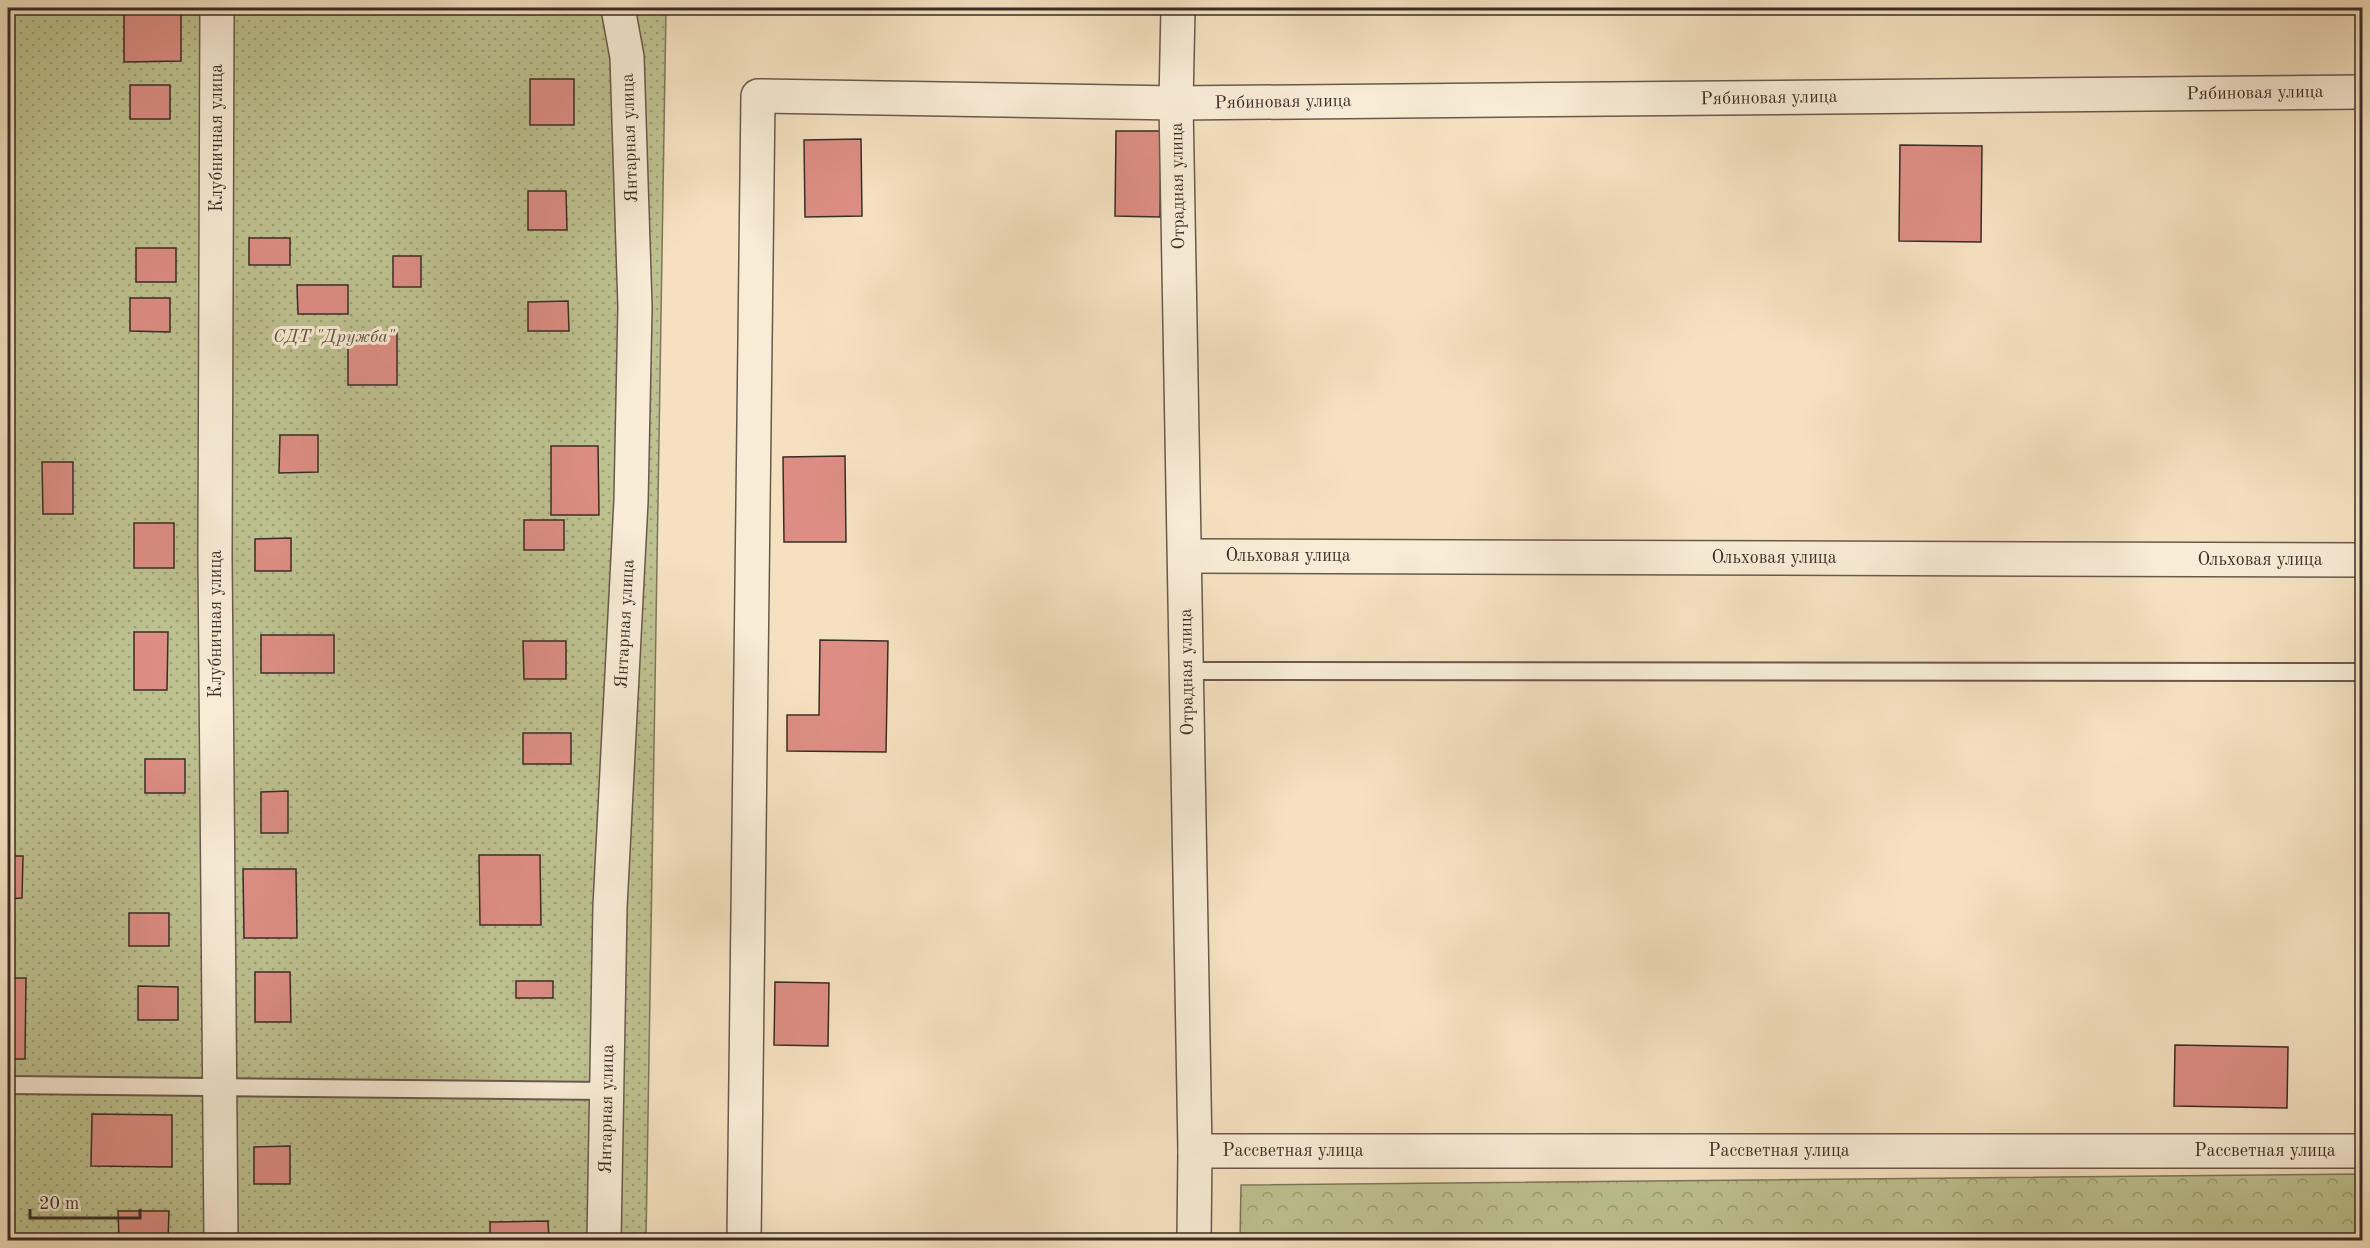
<svg xmlns="http://www.w3.org/2000/svg" width="2370" height="1248" font-family="'Old Standard TT',serif">
<style>
.forest{fill:url(#forest-crowns);stroke:#7c775c;stroke-width:1.5}
.park{fill:url(#park-dots);stroke:#7c775c;stroke-width:1.5}
.building{fill:#dd8e84;stroke:#3a2c27;stroke-width:1.5}
.lines{fill:none;stroke-linecap:round;stroke-linejoin:round}
.service-casing{stroke:#69594d;stroke-width:20}
.minor-casing{stroke:#69594d;stroke-width:36}
.service{stroke:#f8ecd6;stroke-width:16}
.minor{stroke:#f8ecd6;stroke-width:33}
.labels{text-anchor:middle;dominant-baseline:central;stroke-width:6;stroke-linejoin:round;paint-order:stroke}
.street-label{font-size:18px;fill:#3a2c27;stroke:#f8ecd6}
.park-label{font-size:18px;font-style:italic;fill:#5b5242;stroke:#f8ecd6}
</style>
<defs>
<pattern id="forest-crowns" width="20" height="18" patternUnits="userSpaceOnUse" patternTransform="scale(1.5)"><rect width="20" height="18" fill="#bec291"/><path d="M2 6a3 3 0 1 1 6 0M12 15a3 3 0 1 1 6 0" fill="none" stroke="#9b9e76"/></pattern>
<pattern id="park-dots" width="8" height="8" patternUnits="userSpaceOnUse" patternTransform="scale(1.5)"><rect width="8" height="8" fill="#bec291"/><path d="M2 2h.1M6 6h.1" fill="none" stroke="#9b9e76" stroke-width="1.8" stroke-linecap="round"/></pattern>
</defs>
<rect width="100%" height="100%" fill="#f5e1c0"/>
<filter id="stains"><feTurbulence type="fractalNoise" baseFrequency=".00333" numOctaves="4"/><feColorMatrix values="0 0 0 0 .2 0 0 0 0 .09 0 0 0 0 .02 0 0 0 .5 -.17"/></filter>
<radialGradient id="worn" r=".72"><stop offset=".6" stop-color="#630" stop-opacity="0"/><stop offset="1" stop-color="#630" stop-opacity=".3"/></radialGradient>
<path class="forest" d="M 2362,1174 L 2362,1240 L 1240,1240 L 1241,1185 Z"/>
<g class="park">
<path d="M 8,8 L 666,8 L 646,1240 L 8,1240 Z"/>
<path d="M 1711,8 L 1894,8 L 1889,13 Z"/>
</g>
<g class="building">
<path d="M 124,8 L 181,8 L 181,61 L 124,62 Z"/>
<rect x="532" y="8" width="51" height="6"/>
<rect x="530" y="79" width="44" height="46"/>
<rect x="130" y="85" width="40" height="34"/>
<path d="M 1116,131 L 1161,131 L 1160,217 L 1115,216 Z"/>
<path d="M 861,139 L 862,216 L 805,217 L 804,140 Z"/>
<path d="M 1900,145 L 1982,146 L 1981,242 L 1899,241 Z"/>
<path d="M 528,191 L 566,191 L 567,230 L 528,230 Z"/>
<rect x="249" y="238" width="41" height="27"/>
<rect x="136" y="248" width="40" height="34"/>
<rect x="393" y="256" width="28" height="31"/>
<path d="M 297,285 L 348,285 L 348,314 L 298,314 Z"/>
<path d="M 130,298 L 170,298 L 170,332 L 130,331 Z"/>
<path d="M 568,301 L 569,331 L 528,331 L 528,302 Z"/>
<rect x="348" y="332" width="49" height="53"/>
<path d="M 280,435 L 318,435 L 318,472 L 279,473 Z"/>
<path d="M 551,446 L 598,446 L 599,515 L 551,515 Z"/>
<path d="M 845,456 L 846,542 L 784,542 L 783,457 Z"/>
<path d="M 42,462 L 73,462 L 73,514 L 43,514 Z"/>
<rect x="524" y="520" width="40" height="30"/>
<rect x="134" y="523" width="40" height="45"/>
<path d="M 291,538 L 291,571 L 255,571 L 255,539 Z"/>
<path d="M 134,632 L 168,632 L 167,690 L 134,690 Z"/>
<rect x="261" y="635" width="73" height="38"/>
<path d="M 820,640 L 888,641 L 886,752 L 787,751 L 787,715 L 819,715 Z"/>
<path d="M 523,641 L 566,641 L 566,679 L 524,679 Z"/>
<rect x="523" y="733" width="48" height="31"/>
<rect x="145" y="759" width="40" height="34"/>
<path d="M 288,791 L 288,833 L 261,833 L 261,792 Z"/>
<path d="M 479,855 L 540,855 L 541,925 L 480,925 Z"/>
<path d="M 8,856 L 23,856 L 22,898 L 8,899 Z"/>
<path d="M 243,869 L 296,869 L 297,938 L 244,938 Z"/>
<rect x="129" y="913" width="40" height="33"/>
<path d="M 255,972 L 290,972 L 291,1022 L 255,1022 Z"/>
<path d="M 8,978 L 26,978 L 25,1059 L 8,1059 Z"/>
<rect x="516" y="981" width="37" height="17"/>
<path d="M 775,982 L 829,983 L 828,1046 L 774,1045 Z"/>
<path d="M 138,986 L 178,987 L 178,1020 L 138,1020 Z"/>
<path d="M 2175,1045 L 2288,1047 L 2287,1108 L 2174,1106 Z"/>
<path d="M 92,1114 L 172,1115 L 172,1167 L 91,1166 Z"/>
<path d="M 290,1146 L 290,1184 L 254,1184 L 254,1147 Z"/>
<path d="M 118,1211 L 169,1211 L 168,1240 L 119,1240 Z"/>
<path d="M 548,1221 L 549,1240 L 490,1240 L 490,1222 Z"/>
</g>
<g class="lines">
<defs>
<g id="service">
<path d="M 1187,671 L 2362,672"/>
<path d="M 8,1085 L 607,1091"/>
</g>
<g id="minor">
<path d="M 217,8 L 215,557 L 221,1240"/>
<path d="M 1178,8 L 1176,103 L 1195,1151 L 1194,1240"/>
<path d="M 1185,556 L 2362,560"/>
<path d="M 1195,1151 L 2362,1151"/>
<path d="M 604,1240 L 610,907 L 631,501 L 635,307 L 627,57 L 618,8"/>
<path d="M 744,1240 L 758,96 L 1176,103 L 2362,92"/>
</g>
</defs>
<use href="#service" class="service-casing"/>
<use href="#minor" class="minor-casing"/>
<use href="#service" class="service"/>
<use href="#minor" class="minor"/>
</g>
<g class="labels">
<g class="street-label">
<text transform="translate(2255 93) rotate(-1)">Рябиновая улица</text>
<text transform="translate(1769 98) rotate(-1)">Рябиновая улица</text>
<text transform="translate(1283 102) rotate(-1)">Рябиновая улица</text>
<text transform="translate(217 138) rotate(-90)">Клубничная улица</text>
<text transform="translate(630 138) rotate(-92)">Янтарная улица</text>
<text transform="translate(1178 186) rotate(-91)">Отрадная улица</text>
<text x="1288" y="556">Ольховая улица</text>
<text x="1774" y="558">Ольховая улица</text>
<text x="2260" y="560">Ольховая улица</text>
<text transform="translate(216 624) rotate(-90)">Клубничная улица</text>
<text transform="translate(625 624) rotate(-87)">Янтарная улица</text>
<text transform="translate(1187 672) rotate(-91)">Отрадная улица</text>
<text transform="translate(607 1109) rotate(-89)">Янтарная улица</text>
<text x="1293" y="1151">Рассветная улица</text>
<text x="1779" y="1151">Рассветная улица</text>
<text x="2265" y="1151">Рассветная улица</text>
</g>
<g class="park-label">
<text x="334" y="337">СДТ "Дружба"</text>
</g>
</g>
<rect width="2370" height="1248" fill="none" stroke="#f5e1c0" stroke-width="30"/>
<rect x="9" y="9" width="2352" height="1230" fill="none" stroke="#3a2c27" stroke-width="3"/>
<rect x="15" y="15" width="2340" height="1218" fill="none" stroke="#3a2c27" stroke-width="1.5"/>
<path d="M30 1209v9h110v-9" fill="none" stroke="#3a2c27" stroke-width="3"/>
<text x="39" y="1209" font-size="18" fill="#3a2c27" stroke="#f8ecd6" stroke-width="4.5" paint-order="stroke">20 m</text>
<rect width="100%" height="100%" filter="url(#stains)"/>
<rect width="100%" height="100%" fill="url(#worn)"/>
</svg>
